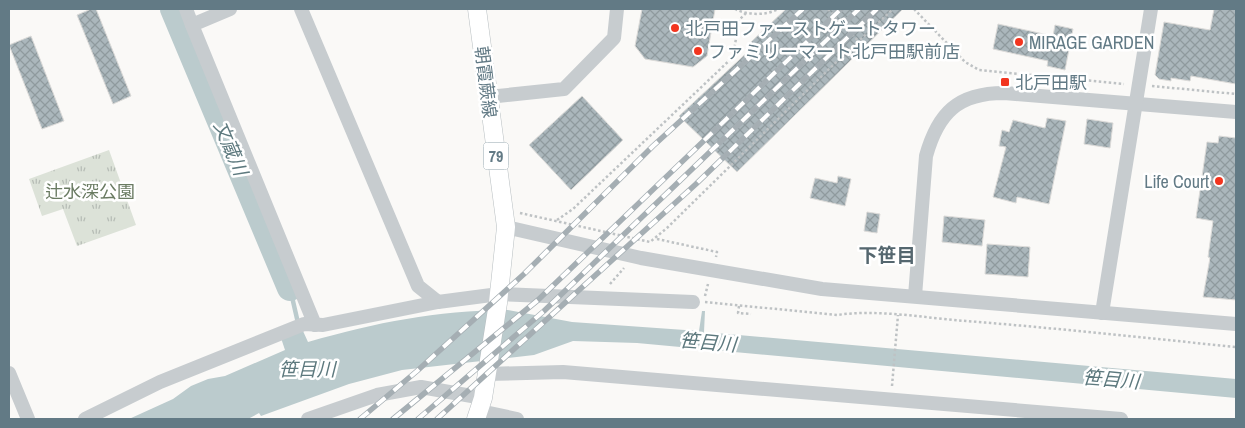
<svg xmlns="http://www.w3.org/2000/svg" width="1245" height="428" font-family="'Archivo Narrow','Noto Sans JP',sans-serif">
<style>
.park{fill:url(#park-tufts)}
.water{fill:#bbcbcd}
.lines{fill:none;stroke-linecap:round;stroke-linejoin:round}
.stream{stroke:#bbcbcd;stroke-width:4.5}
.river{stroke:#bbcbcd;stroke-width:26}
.building{fill:url(#building-cross-hatch);stroke:#dcdbd9}
.major-casing{stroke:#b7bec1;stroke-width:19}
.path{stroke:#bec2c4;stroke-width:2.5;stroke-dasharray:2.5 2.5;stroke-linecap:butt}
.minor{stroke:#c7cccf;stroke-width:14}
.major{stroke:#fff;stroke-width:18}
.rail-casing{stroke:#a5aeb3;stroke-width:5.5}
.rail{stroke:#fff;stroke-width:4;stroke-dasharray:11;stroke-linecap:butt}
.poi-dot{fill:#f2351f;stroke:#fff;stroke-width:2}
.labels{text-anchor:middle;dominant-baseline:central;stroke-width:5;stroke-linejoin:round;paint-order:stroke}
.shield{fill:#fff;stroke:#91a2aa;stroke-width:1}
.shield-label{font-size:16px;font-weight:bold;fill:#627a85}
.poi-label{font-size:18px;fill:#627a85;stroke:#fff;text-anchor:start}
.street-label{font-size:18px;fill:#627a85;stroke:#fff}
.park-label{font-size:18px;fill:#6a7b62;stroke:#fff}
.water-label{font-size:19px;font-style:italic;fill:#5d797e;stroke:#fff}
.neighbourhood-label{font-size:19px;font-weight:bold;fill:#55676f;stroke:#fff}
</style>
<defs>
<pattern id="park-tufts" width="24" height="20" patternUnits="userSpaceOnUse" patternTransform="scale(1.25)"><rect width="24" height="20" fill="#dce2d8"/><path d="M3 7l-1-3M5 7V3M7 7l1-3M15 17l-1-3M17 17v-4M19 17l1-3" fill="none" stroke="#b6bcb5"/></pattern>
<pattern id="building-cross-hatch" width="8" height="8" patternUnits="userSpaceOnUse" patternTransform="scale(1.25)"><rect width="8" height="8" fill="#abb7bc"/><path d="M0 0l8 8M0 8l8-8" fill="none" stroke="#8f9a9e"/></pattern>
</defs>
<rect width="100%" height="100%" fill="#faf9f7"/>
<path class="park" d="M 109,150 L 136,225 L 77,246 L 63,209 L 42,216 L 29,179 Z"/>
<path class="water" d="M 508,310 L 572,322 L 699,331 L 702,311 L 705,311 L 704,332 L 1236,379 L 1236,398 L 637,343 L 573,341 L 534,355 L 402,370 L 349,384 L 261,416 L 259,413 L 248,419 L 129,419 L 173,399 L 191,386 L 208,379 L 225,376 L 285,350 L 281,338 L 303,331 L 308,342 C 378,322 434,311 508,310 Z"/>
<g class="lines">
<path class="stream" d="M 290,288 L 298,323"/>
<path class="river" d="M 173,9 L 290,288"/>
</g>
<g class="building">
<path d="M 91,9 L 96,9 L 131,96 L 113,104 L 77,15 Z"/>
<path d="M 642,9 L 715,9 L 707,56 L 693,67 L 645,59 L 635,46 Z"/>
<path d="M 786,9 L 903,9 L 737,172 L 679,116 L 754,46 L 751,42 Z"/>
<path d="M 1214,9 L 1236,9 L 1236,84 L 1191,76 L 1190,81 L 1171,78 L 1171,81 L 1159,79 L 1155,75 L 1164,22 L 1210,30 Z"/>
<path d="M 998,24 L 1053,36 L 1055,25 L 1073,29 L 1065,70 L 1047,66 L 1048,61 L 993,49 Z"/>
<path d="M 31,36 L 64,121 L 42,129 L 9,45 Z"/>
<path d="M 582,96 L 623,140 L 571,190 L 529,145 Z"/>
<path d="M 1047,118 L 1066,121 L 1049,204 L 1017,197 L 1016,203 L 993,197 L 1006,147 L 999,146 L 1002,130 L 1009,132 L 1013,120 L 1045,128 Z"/>
<path d="M 1087,119 L 1113,123 L 1110,148 L 1084,144 Z"/>
<path d="M 1219,136 L 1236,138 L 1236,300 L 1203,297 L 1210,258 L 1208,257 L 1213,221 L 1196,218 L 1207,142 L 1218,143 Z"/>
<path d="M 838,176 L 851,179 L 845,206 L 810,198 L 815,178 L 837,183 Z"/>
<path d="M 867,212 L 880,214 L 877,233 L 864,231 Z"/>
<path d="M 944,216 L 985,220 L 982,246 L 942,242 Z"/>
<path d="M 987,244 L 1030,247 L 1028,277 L 985,274 Z"/>
</g>
<g class="lines">
<defs>
<path id="major" d="M 476,419 L 483,398 L 498,303 L 506,227 L 477,9"/>
</defs>
<use href="#major" class="major-casing"/>
<g class="path">
<path d="M 735,9 C 747,15 766,16 778,9"/>
<path d="M 828,9 L 864,47"/>
<path d="M 914,9 L 965,62 L 979,70 L 1124,84"/>
<path d="M 1152,86 L 1236,94"/>
<path d="M 520,213 L 650,242 L 667,228 L 829,69 L 893,9"/>
<path d="M 557,220 L 573,209 L 733,57 L 739,20 L 747,12"/>
<path d="M 657,239 L 717,252 L 716,257"/>
<path d="M 610,284 L 624,268"/>
<path d="M 705,296 L 708,284"/>
<path d="M 705,302 L 837,315 C 878,309 925,318 966,321 C 1056,328 1146,338 1236,347"/>
<path d="M 739,306 L 738,313 L 751,314"/>
<path d="M 892,386 L 898,315"/>
</g>
<g class="minor">
<path d="M 186,9 L 192,25"/>
<path d="M 230,9 L 192,25 L 315,325"/>
<path d="M 301,9 L 418,286 L 438,302"/>
<path d="M 488,97 L 564,89 L 614,38 L 617,9"/>
<path d="M 506,227 L 641,258 L 822,289 L 1236,324"/>
<path d="M 915,296 L 926,156 C 938,113 958,93 1004,93 L 1236,112"/>
<path d="M 1102,313 L 1151,9"/>
<path d="M 9,373 L 28,419"/>
<path d="M 486,374 L 563,372 L 1121,419"/>
<path d="M 480,411 L 517,419"/>
<path d="M 85,419 L 160,382 L 304,324 L 323,325 L 438,302 L 499,294 L 693,302"/>
<path d="M 308,419 L 377,395 L 421,387 L 483,398"/>
</g>
<use href="#major" class="major"/>
<defs>
<g id="rail">
<path d="M 360,419 L 417,371 L 524,274 L 653,146 L 803,9"/>
<path d="M 393,419 L 538,300 L 841,9"/>
<path d="M 418,419 L 544,311 L 859,9"/>
<path d="M 437,419 L 696,184 L 877,9"/>
</g>
</defs>
<use href="#rail" class="rail-casing"/>
<use href="#rail" class="rail"/>
</g>
<g class="poi-dot">
<circle cx="675" cy="28" r="5"/>
<circle cx="1019" cy="42" r="5"/>
<circle cx="698" cy="51" r="5"/>
<rect x="1000" y="77" width="10" height="10" rx="2.5"/>
<circle cx="1219" cy="181" r="5"/>
</g>
<g class="labels">
<rect class="shield" x="483.5" y="142.5" width="25" height="27" rx="4"/>
<g class="shield-label">
<text x="496" y="156">79</text>
</g>
<g class="poi-label">
<text x="685" y="28">北戸田ファーストゲートタワー</text>
<text x="1029" y="42">MIRAGE GARDEN</text>
<text x="708" y="51">ファミリーマート北戸田駅前店</text>
<text x="1015" y="82">北戸田駅</text>
<text x="1209" y="181" text-anchor="end">Life Court</text>
</g>
<g class="street-label">
<text transform="translate(486 82) rotate(83)">朝霞蕨線</text>
</g>
<g class="park-label">
<text x="90" y="191">辻水深公園</text>
</g>
<g class="water-label">
<text transform="translate(231 148) rotate(67)">文蔵川</text>
<text transform="translate(708 342) rotate(5)">笹目川</text>
<text x="307" y="369">笹目川</text>
<text transform="translate(1111 379) rotate(5)">笹目川</text>
</g>
<g class="neighbourhood-label">
<text x="887" y="255">下笹目</text>
</g>
</g>
<rect width="1245" height="428" fill="none" stroke="#627a85" stroke-width="20"/>
</svg>
